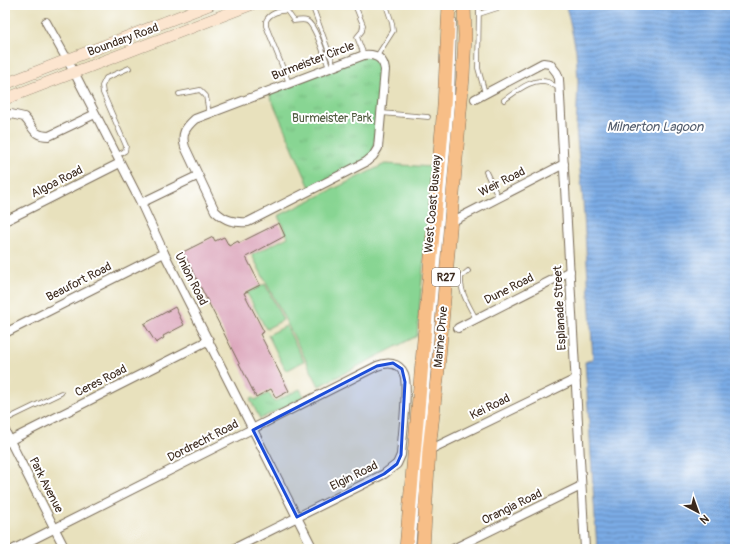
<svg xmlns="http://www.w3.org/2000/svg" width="740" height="554" font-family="Pangolin,sans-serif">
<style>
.green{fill:#88d593;stroke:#628058}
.park{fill:url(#park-tufts);stroke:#628058}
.water{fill:url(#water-rules);stroke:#5a6a82}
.building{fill:#dba4ba}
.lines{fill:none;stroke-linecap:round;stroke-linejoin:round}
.service-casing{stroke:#786a56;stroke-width:5.5}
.minor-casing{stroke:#786a56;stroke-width:10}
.secondary-casing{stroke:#786a56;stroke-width:12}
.primary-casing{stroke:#786a56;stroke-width:14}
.service{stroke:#fff;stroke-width:4}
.minor{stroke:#fff;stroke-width:8}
.secondary{stroke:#fce5cf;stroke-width:11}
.primary{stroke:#f7be87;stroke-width:13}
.marked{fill:#1d4ed8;fill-opacity:0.2;stroke:#1d4ed8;stroke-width:3;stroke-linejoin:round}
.labels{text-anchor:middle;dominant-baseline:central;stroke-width:4;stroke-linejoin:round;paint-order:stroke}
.shield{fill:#fff;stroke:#766a62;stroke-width:1}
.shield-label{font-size:11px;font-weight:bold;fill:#3b2a1e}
.street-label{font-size:12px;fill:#3b2a1e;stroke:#fff}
.park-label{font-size:12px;fill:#525d41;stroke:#fff}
.water-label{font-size:13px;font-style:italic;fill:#545e6e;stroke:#fff}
</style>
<defs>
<pattern id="park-tufts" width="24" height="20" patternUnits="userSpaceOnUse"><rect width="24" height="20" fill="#88d593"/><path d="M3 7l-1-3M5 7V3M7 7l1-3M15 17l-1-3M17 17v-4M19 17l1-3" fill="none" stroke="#76b77e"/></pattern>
<pattern id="water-rules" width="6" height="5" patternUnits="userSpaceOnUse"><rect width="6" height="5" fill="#7aabe5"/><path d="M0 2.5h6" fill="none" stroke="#658bb9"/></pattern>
</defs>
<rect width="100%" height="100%" fill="#fff"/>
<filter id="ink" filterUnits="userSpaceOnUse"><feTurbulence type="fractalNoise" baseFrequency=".025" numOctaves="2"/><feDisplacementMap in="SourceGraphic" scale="8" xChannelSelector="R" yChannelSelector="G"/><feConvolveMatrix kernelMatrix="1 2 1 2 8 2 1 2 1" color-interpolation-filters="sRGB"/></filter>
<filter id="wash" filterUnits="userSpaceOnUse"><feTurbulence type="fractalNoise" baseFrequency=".012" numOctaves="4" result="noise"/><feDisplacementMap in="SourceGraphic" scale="16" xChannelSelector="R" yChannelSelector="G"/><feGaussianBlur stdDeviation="0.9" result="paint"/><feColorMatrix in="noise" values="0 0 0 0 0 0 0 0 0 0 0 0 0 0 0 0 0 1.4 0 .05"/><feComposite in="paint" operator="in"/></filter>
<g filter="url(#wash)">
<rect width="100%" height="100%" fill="#e8e1bd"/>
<g class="green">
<path d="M 385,164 L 432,167 L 417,336 L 319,386 L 252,255 L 288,237 L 278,216 Z"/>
<path d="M 265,284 L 283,320 L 266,329 L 247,293 Z"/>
<path d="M 286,326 L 304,361 L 286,371 L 268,335 Z"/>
</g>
<g class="park">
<path d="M 364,55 L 383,61 L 373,156 L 311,190 L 268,91 Z"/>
<path d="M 300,389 L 304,397 L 260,419 L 250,399 L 253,398 L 255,400 L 269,393 L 274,402 Z"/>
</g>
<path class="water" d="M 566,5 L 734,5 L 735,8 L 735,549 L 597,549 L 585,362 L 593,359 L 583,201 L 576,129 L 578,81 L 576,50 Z"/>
<g id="blocks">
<g class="building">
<path d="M 279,223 L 285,236 L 246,257 L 260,285 L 244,293 L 264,332 L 260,334 L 289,391 L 276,398 L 271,389 L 256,397 L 183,252 L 213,237 L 215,241 L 224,237 L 229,246 L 238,241 L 239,243 Z"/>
<path d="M 175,307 L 184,325 L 163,336 L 164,338 L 156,343 L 144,324 Z"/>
</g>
</g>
</g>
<g filter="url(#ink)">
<use href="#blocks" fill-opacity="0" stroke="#786a56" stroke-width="1"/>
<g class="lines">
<defs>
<g id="service">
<path d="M 312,5 L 334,66"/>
<path d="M 355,5 L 363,25 L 362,31 L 357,37 L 364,55"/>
<path d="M 479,5 L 478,68 L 485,93"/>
<path d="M 479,14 L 507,5"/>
<path d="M 377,56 L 393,31 L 392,23 L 386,5"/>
<path d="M 289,83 L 266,26 L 266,21 C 269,14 279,10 287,11 L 294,21 C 298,21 303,19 307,21 C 316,26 325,58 329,68"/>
<path d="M 179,94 L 200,90 L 206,96 L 209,114"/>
<path d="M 504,100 C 516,92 532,77 548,82 C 551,84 555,86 559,88"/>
<path d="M 381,113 L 428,117"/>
<path d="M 116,156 L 125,151 L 126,146 L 103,93 L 102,86 L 106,78 L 129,68"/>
<path d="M 486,172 L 498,197"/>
<path d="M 468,271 L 461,277 C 460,293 469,305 476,319"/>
<path d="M 5,420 L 61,393"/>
<path d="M 413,549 L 452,104 L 454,21"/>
</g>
<g id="minor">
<path d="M 46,22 L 74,72 L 141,203 L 164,253 L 313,549"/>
<path d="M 364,55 C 375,54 383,57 385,70 L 378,148 L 373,156 L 366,162 L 248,222 C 235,223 225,221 215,211 L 185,147 C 181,134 185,128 195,119 Z"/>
<path d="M 475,99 L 543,63 L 550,64 L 557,73 L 559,79 L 585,549"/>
<path d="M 5,117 L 11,114 L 24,117 C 34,127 32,136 49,136 L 95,114"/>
<path d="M 141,203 L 197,176"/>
<path d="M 5,221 L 120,163"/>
<path d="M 451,222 L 564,164"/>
<path d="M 458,328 L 570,271"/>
<path d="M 5,333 L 164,253"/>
<path d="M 5,431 L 65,549"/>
<path d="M 5,443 L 209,340"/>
<path d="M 427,451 L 576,379"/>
<path d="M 14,549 L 377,366 C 387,362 399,362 404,374 C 409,387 402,439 401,455 L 397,464 L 384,474 L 233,549"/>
<path d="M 453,549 L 581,486"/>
</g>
<g id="secondary">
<path d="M 5,84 L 209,5"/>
<path d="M 5,99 L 250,5"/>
</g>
<g id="primary">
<path d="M 406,549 L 444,106 L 449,5"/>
<path d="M 423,549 L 429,450 L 438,370 L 463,77 L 465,36 L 464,5"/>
</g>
</defs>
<use href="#service" class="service-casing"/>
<use href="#minor" class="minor-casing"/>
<use href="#secondary" class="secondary-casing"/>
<use href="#primary" class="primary-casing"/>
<use href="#service" class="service"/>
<use href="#minor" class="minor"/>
<use href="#secondary" class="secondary"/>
<use href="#primary" class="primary"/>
</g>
</g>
<path class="marked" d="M 393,363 L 402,369 L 405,382 L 401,455 L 397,464 L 384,474 L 297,517 L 253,430 L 377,366 Z"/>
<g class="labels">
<rect class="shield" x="432" y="268" width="28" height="18" rx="3"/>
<g class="shield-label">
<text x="446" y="277">R27</text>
</g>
<g class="street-label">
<text transform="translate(123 40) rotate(-20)">Boundary Road</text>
<text transform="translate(313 61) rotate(-21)">Burmeister Circle</text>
<text transform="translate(57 182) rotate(-27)">Algoa Road</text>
<text transform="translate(502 182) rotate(-27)">Weir Road</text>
<text transform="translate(433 204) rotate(-85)">West Coast Busway</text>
<text transform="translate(191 279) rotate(63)">Union Road</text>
<text transform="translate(79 282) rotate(-27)">Beaufort Road</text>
<text transform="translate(509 289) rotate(-27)">Dune Road</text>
<text transform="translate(560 308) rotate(-93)">Esplanade Street</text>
<text transform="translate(441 337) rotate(-85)">Marine Drive</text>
<text transform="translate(101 381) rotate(-27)">Ceres Road</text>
<text transform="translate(490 407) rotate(-26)">Kei Road</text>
<text transform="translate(203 441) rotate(-27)">Dordrecht Road</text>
<text transform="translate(354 476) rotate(-26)">Elgin Road</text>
<text transform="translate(46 485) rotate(63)">Park Avenue</text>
<text transform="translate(512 507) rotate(-26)">Orangia Road</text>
</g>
<g class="park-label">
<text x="332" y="118">Burmeister Park</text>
</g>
<g class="water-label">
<text x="655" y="127">Milnerton Lagoon</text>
</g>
</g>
<rect width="740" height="554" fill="none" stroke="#fff" stroke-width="20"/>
<g transform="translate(698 512) rotate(139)" stroke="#ffffff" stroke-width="3" paint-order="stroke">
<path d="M0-3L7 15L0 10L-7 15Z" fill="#3b2a1e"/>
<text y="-6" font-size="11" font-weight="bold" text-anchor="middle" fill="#3b2a1e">N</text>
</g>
</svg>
